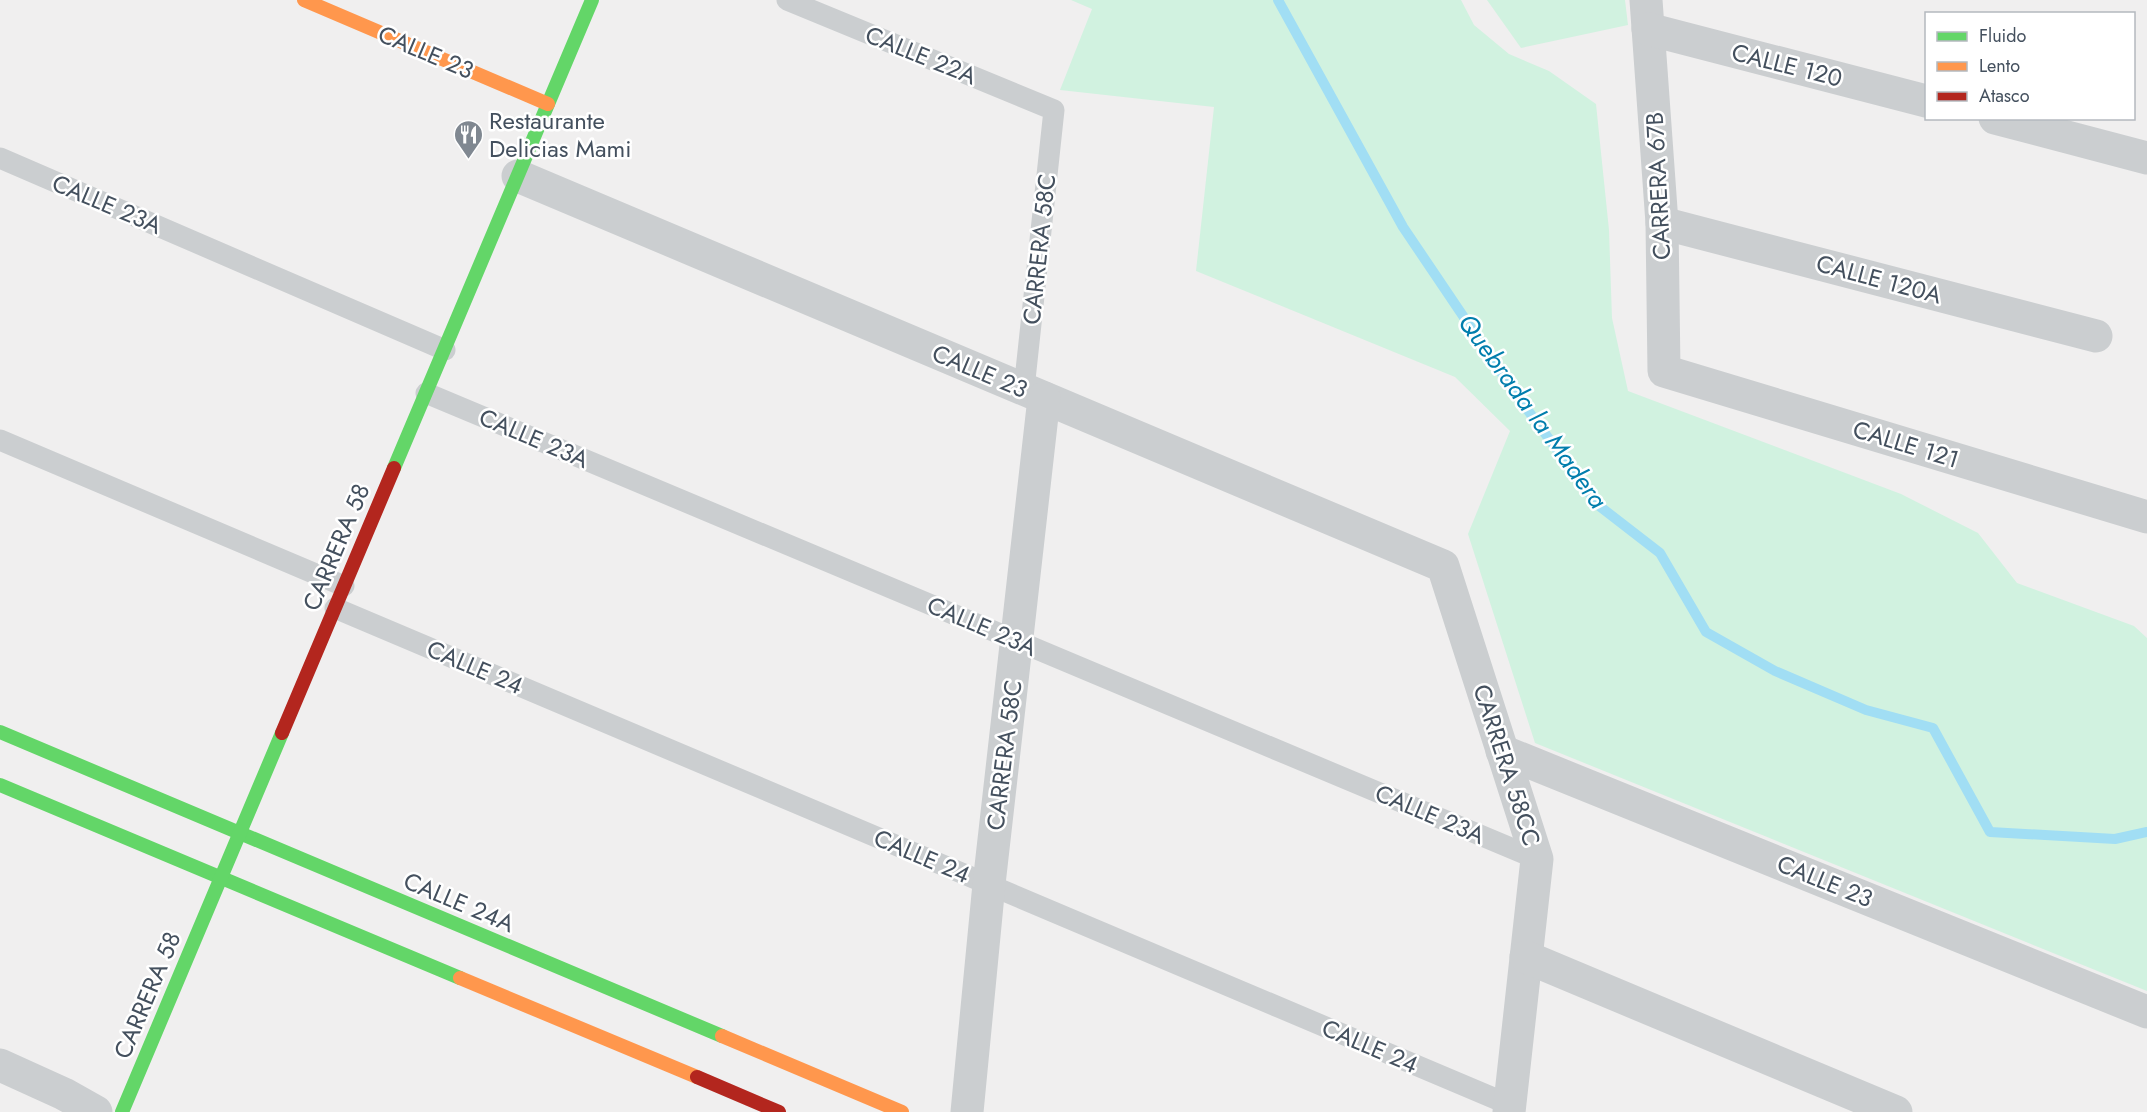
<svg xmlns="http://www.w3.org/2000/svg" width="2147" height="1112" font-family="Jost,sans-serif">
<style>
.green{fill:#d1f2e0}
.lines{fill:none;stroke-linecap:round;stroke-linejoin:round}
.stream{stroke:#a1def4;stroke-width:10}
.lane{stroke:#cbced0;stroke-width:21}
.street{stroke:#cbced0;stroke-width:33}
.fast{stroke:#63d668;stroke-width:14}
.slow{stroke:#ff974d;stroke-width:14}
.jam{stroke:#b3261e;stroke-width:14}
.labels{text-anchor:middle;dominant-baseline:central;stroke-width:5;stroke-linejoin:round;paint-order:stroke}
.street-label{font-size:24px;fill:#44505e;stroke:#fff}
.poi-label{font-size:24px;fill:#44505e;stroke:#fff;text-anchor:start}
.water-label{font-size:26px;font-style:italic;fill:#017ead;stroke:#fff}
</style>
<rect width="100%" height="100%" fill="#f0efef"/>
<g class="green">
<path d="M 1071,0 L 1461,0 L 1474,25 L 1509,54 L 1549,71 L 1596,104 L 1609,230 L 1612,318 L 1628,391 L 1901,494 L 1978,533 L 2017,583 L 2134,626 L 2147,638 L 2147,991 L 1535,743 L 1468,534 L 1510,431 L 1455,377 L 1196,271 L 1214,107 L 1060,90 L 1092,9 Z"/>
<path d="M 1487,0 L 1625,0 L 1628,25 L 1521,48 Z"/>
</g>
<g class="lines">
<path class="stream" d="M 1278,0 L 1403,227 L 1515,393 L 1598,505 L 1660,553 L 1706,632 L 1775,671 L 1866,710 L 1933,728 L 1990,832 L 2115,839 L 2147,832"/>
<g class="lane">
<path d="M 787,0 L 1054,110 L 1024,389"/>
<path d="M 0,158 L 445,350"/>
<path d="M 426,393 L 1537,859"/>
<path d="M 0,440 L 344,586"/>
<path d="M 335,608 L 1510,1105"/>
</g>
<g class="street">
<path d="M 1646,0 L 1662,223 L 1664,371 L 2147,517"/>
<path d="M 1648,29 L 1926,101"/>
<path d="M 1995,118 L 2147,158"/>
<path d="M 518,176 L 1443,566 L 1537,859 L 1509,1112"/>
<path d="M 1662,223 L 2096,336"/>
<path d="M 1502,751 L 2147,1012"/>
<path d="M 1526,957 L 1896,1112"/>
<path d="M 0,1065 L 64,1094 L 96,1112"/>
<path d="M 967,1112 L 989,884 L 1044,398"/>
</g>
<g class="fast">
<path d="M 394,468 L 592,0"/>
<path d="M 0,732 L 722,1036"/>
<path d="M 0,785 L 460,978"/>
<path d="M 122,1112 L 282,733"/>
</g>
<g class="slow">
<path d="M 304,0 L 548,104"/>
<path d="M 460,978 L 697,1077"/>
<path d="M 722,1036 L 902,1112"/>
</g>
<g class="jam">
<path d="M 282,733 L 394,468"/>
<path d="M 697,1077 L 779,1112"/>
</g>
</g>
<defs>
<symbol id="restaurant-pin" viewBox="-11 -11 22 30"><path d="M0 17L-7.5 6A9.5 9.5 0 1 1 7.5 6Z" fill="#808891" stroke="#fff"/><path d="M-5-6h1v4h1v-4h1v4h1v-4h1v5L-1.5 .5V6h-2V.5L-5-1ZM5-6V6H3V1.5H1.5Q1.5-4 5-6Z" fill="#fff"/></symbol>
</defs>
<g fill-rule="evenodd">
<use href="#restaurant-pin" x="452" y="118" width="33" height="45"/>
</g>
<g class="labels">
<g class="street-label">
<text transform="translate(426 52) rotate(23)">CALLE 23</text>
<text transform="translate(921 55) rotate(22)">CALLE 22A</text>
<text transform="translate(1787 65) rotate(14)">CALLE 120</text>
<text transform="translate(1658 186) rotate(-93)">CARRERA 67B</text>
<text transform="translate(107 204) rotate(23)">CALLE 23A</text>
<text transform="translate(1039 249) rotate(-84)">CARRERA 58C</text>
<text transform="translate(1879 279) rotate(15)">CALLE 120A</text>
<text transform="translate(980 371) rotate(23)">CALLE 23</text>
<text transform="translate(534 438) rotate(23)">CALLE 23A</text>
<text transform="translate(1906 444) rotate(17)">CALLE 121</text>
<text transform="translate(336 547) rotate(-67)">CARRERA 58</text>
<text transform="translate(982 626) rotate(23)">CALLE 23A</text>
<text transform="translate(475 667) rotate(23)">CALLE 24</text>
<text transform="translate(1004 755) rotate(-83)">CARRERA 58C</text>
<text transform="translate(1507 765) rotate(72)">CARRERA 58CC</text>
<text transform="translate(1430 814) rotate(23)">CALLE 23A</text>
<text transform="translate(922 856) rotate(23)">CALLE 24</text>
<text transform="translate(1825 881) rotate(22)">CALLE 23</text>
<text transform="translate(459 902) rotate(23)">CALLE 24A</text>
<text transform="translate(147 995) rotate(-67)">CARRERA 58</text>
<text transform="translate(1370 1046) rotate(23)">CALLE 24</text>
</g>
<g class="poi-label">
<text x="489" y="120">Restaurante<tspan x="489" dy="28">Delicias Mami</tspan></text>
</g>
<g class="water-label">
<text transform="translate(1533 411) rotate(54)">Quebrada la Madera</text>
</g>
</g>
<rect x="1925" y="12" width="210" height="108" fill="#ffffff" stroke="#b4b9bf" stroke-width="1.5"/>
<rect x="1937" y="32" width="30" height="9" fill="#63d668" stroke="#b4b9bf" stroke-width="1.5"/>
<text x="1979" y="42" font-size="18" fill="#44505e">Fluido</text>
<rect x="1937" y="62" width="30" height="9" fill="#ff974d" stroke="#b4b9bf" stroke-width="1.5"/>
<text x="1979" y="72" font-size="18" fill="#44505e">Lento</text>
<rect x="1937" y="92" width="30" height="9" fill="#b3261e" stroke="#b4b9bf" stroke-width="1.5"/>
<text x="1979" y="102" font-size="18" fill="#44505e">Atasco</text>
</svg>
